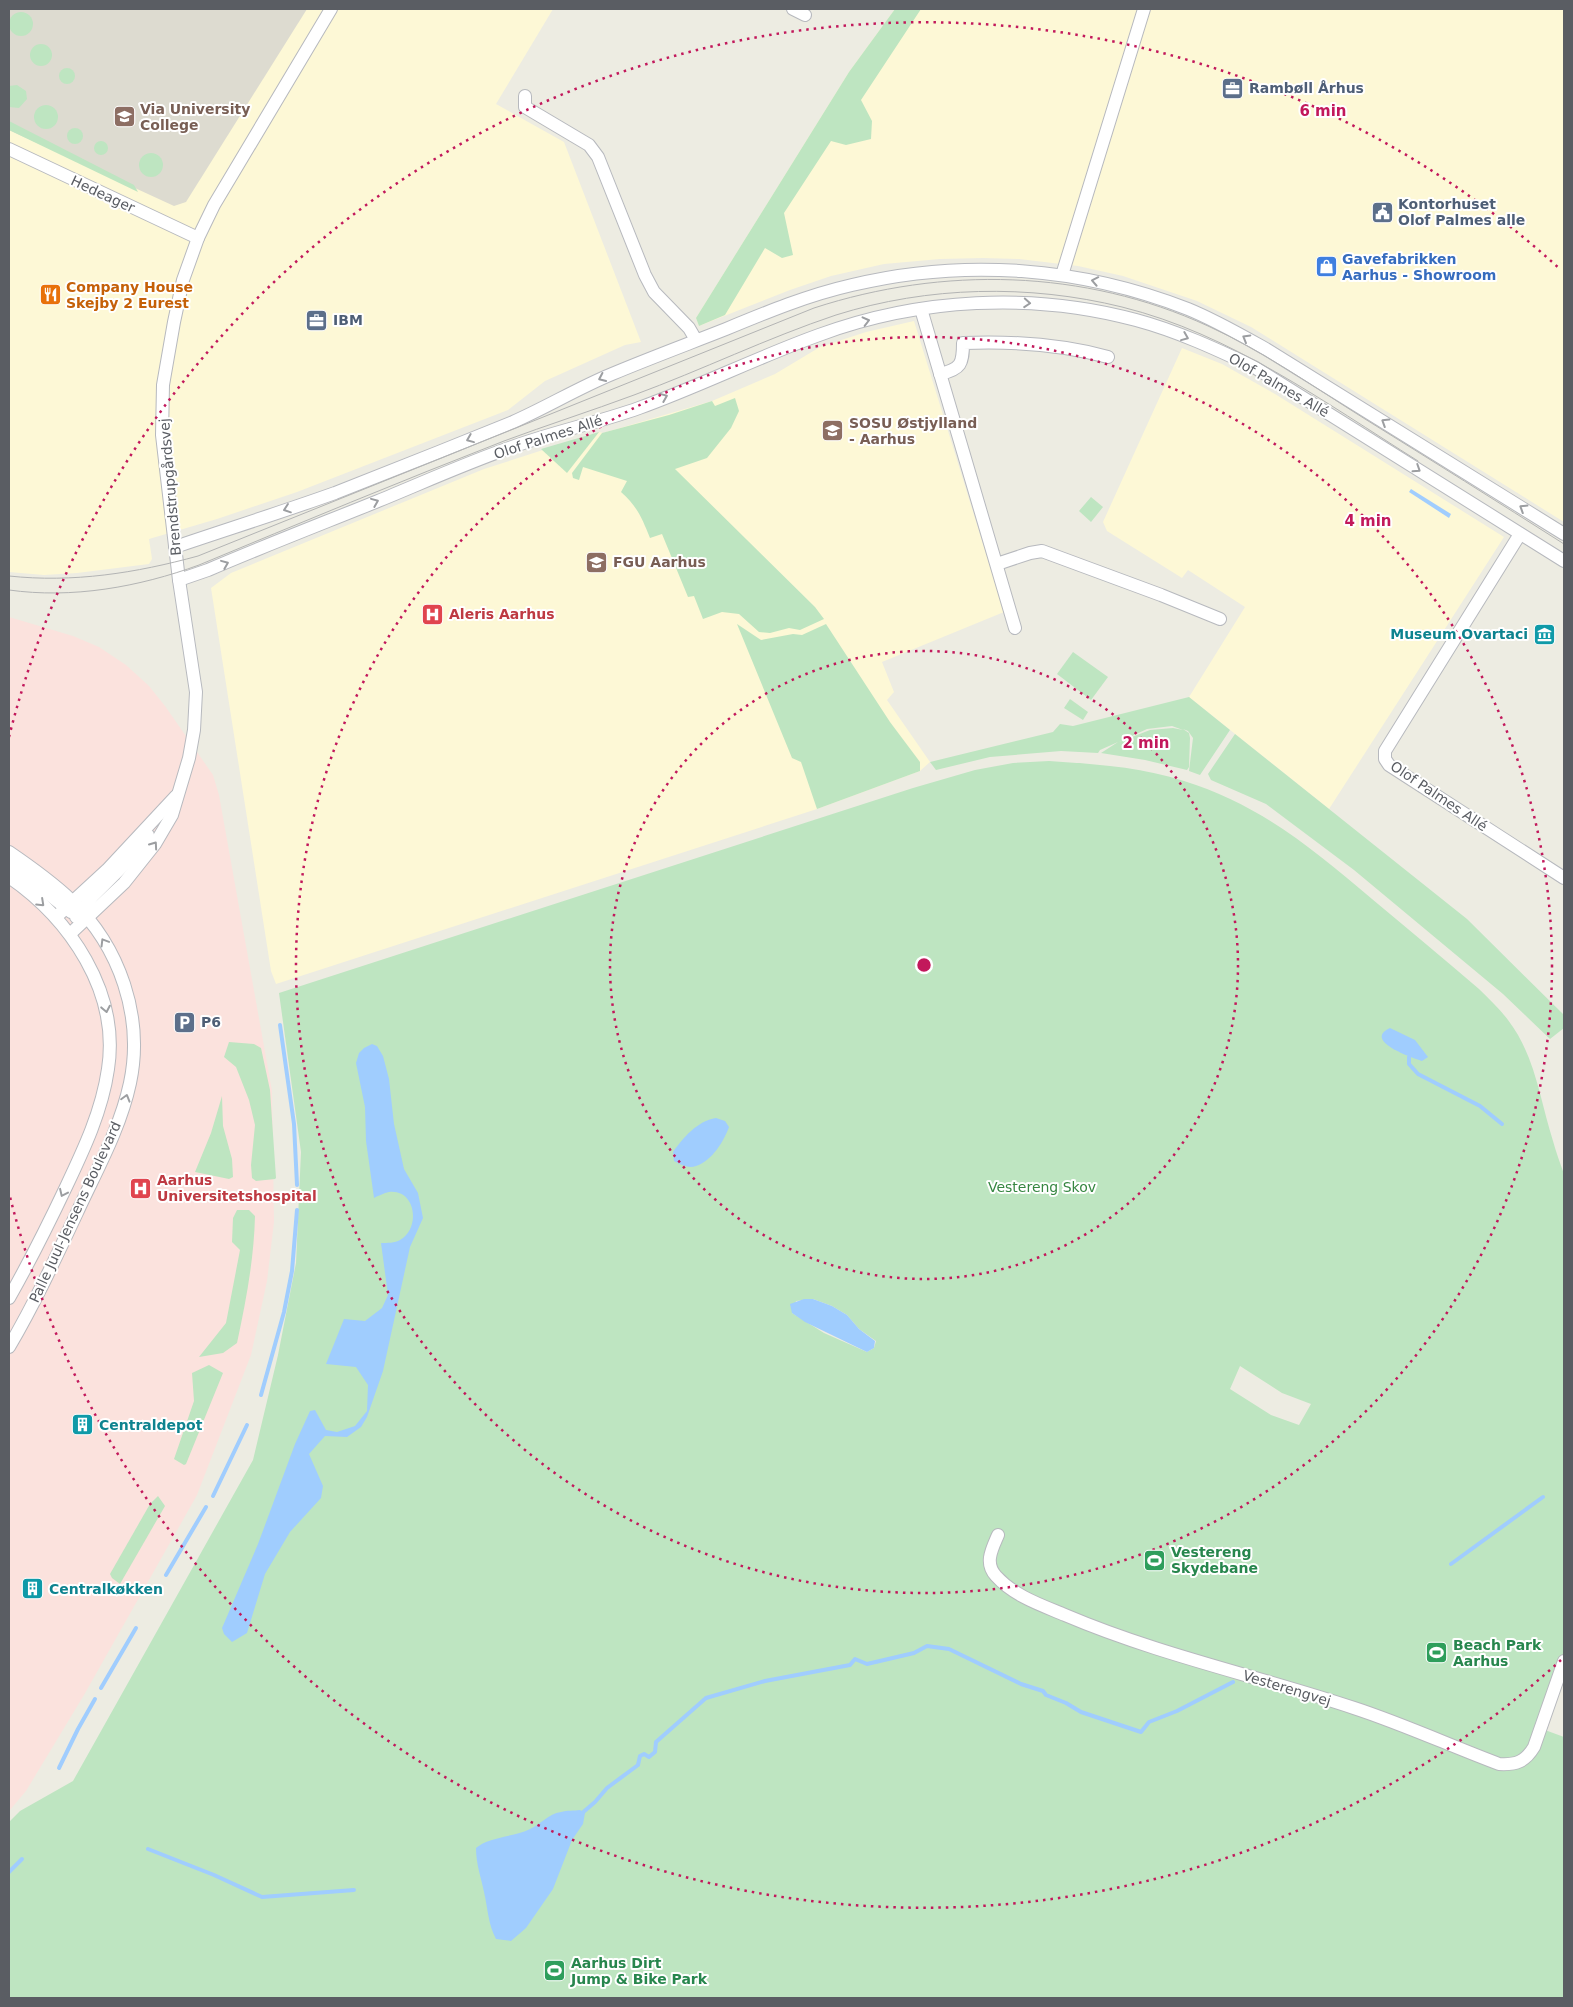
<svg xmlns="http://www.w3.org/2000/svg" width="1573" height="2007" font-family="'DejaVu Sans',sans-serif">
<style>
.commercial{fill:#fdf8d6}
.education{fill:#dddbd0}
.medical{fill:#fbe2dd}
.green{fill:#bee5c1;fill-rule:evenodd}
.water{fill:#a0cdfe}
.lines{fill:none;stroke-linecap:round;stroke-linejoin:round}
.stream{stroke:#a0cdfe;stroke-width:4}
.minor-casing{stroke:#b7b9be;stroke-width:14}
.minor{stroke:#fff;stroke-width:12}
.tram{stroke:#b3b4b4;stroke-width:1}
.oneway{stroke:#9c9ea1}
.ring{fill:none;stroke:#c2185b;stroke-width:2.5;stroke-dasharray:2.5 5}
.labels{text-anchor:middle;dominant-baseline:central;stroke-width:4;stroke-linejoin:round;paint-order:stroke}
.service-label{font-size:14px;font-weight:bold;fill:#4e5e75;stroke:#fff;text-anchor:start}
.education-label{font-size:14px;font-weight:bold;fill:#785e54;stroke:#fff;text-anchor:start}
.street-label{font-size:14px;fill:#5a5d63;stroke:#fff}
.shop-label{font-size:14px;font-weight:bold;fill:#366cbe;stroke:#fff;text-anchor:start}
.food-label{font-size:14px;font-weight:bold;fill:#c56008;stroke:#fff;text-anchor:start}
.health-label{font-size:14px;font-weight:bold;fill:#be3a42;stroke:#fff;text-anchor:start}
.culture-label{font-size:14px;font-weight:bold;fill:#0d838f;stroke:#fff;text-anchor:start}
.park-label{font-size:14px;fill:#368641;stroke:#fff}
.leisure-label{font-size:14px;font-weight:bold;fill:#27864d;stroke:#fff;text-anchor:start}
.centre{fill:#c2185b;stroke:#fff;stroke-width:2.5}
.ring-label{font-size:15px;text-anchor:middle;font-weight:bold;fill:#c2185b;stroke:#fff;stroke-width:4;stroke-linejoin:round;paint-order:stroke}
</style>
<rect width="100%" height="100%" fill="#edece2"/>
<g class="commercial">
<path d="M 9,9 L 553,9 L 496,104 L 564,142 L 641,342 L 625,345 L 545,381 L 508,410 L 297,492 L 217,519 L 149,539 L 152,559 L 149,564 L 77,573 L 44,575 L 9,572 Z"/>
<path d="M 895,9 L 1564,9 L 1564,522 L 1251,327 L 1197,301 L 1123,276 L 1078,266 L 1019,259 L 983,258 L 940,259 L 884,264 L 831,276 L 790,290 L 699,326 L 696,318 L 849,72 Z"/>
<path d="M 914,321 L 1004,612 L 882,662 L 894,692 L 887,700 L 930,762 L 920,771 L 817,809 L 276,984 L 271,971 L 211,588 L 231,573 L 484,469 L 599,432 L 603,433 L 712,401 L 775,374 L 820,347 L 866,332 Z"/>
<path d="M 1182,348 L 1222,364 L 1275,394 L 1504,537 L 1329,809 L 1189,697 L 1245,607 L 1188,570 L 1182,578 L 1107,531 L 1103,522 Z"/>
</g>
<path class="education" d="M 9,9 L 307,9 L 186,202 L 174,206 L 9,130 Z"/>
<path class="medical" d="M 9,617 L 73,636 L 99,647 L 126,665 L 149,686 L 165,706 L 213,775 L 219,795 L 272,1091 L 274,1222 L 267,1281 L 251,1355 L 197,1495 L 84,1695 L 26,1791 L 9,1811 Z"/>
<g class="green">
<path d="M 895,9 L 921,9 L 861,100 L 872,121 L 871,139 L 846,145 L 831,141 L 784,213 L 793,255 L 782,258 L 765,248 L 725,315 L 699,326 L 696,318 L 849,72 Z"/>
<circle cx="21" cy="24" r="12"/>
<circle cx="41" cy="55" r="11"/>
<circle cx="67" cy="76" r="8"/>
<path d="M 17,85 L 26,91 L 27,99 L 19,108 L 9,107 L 9,86 Z"/>
<circle cx="46" cy="117" r="12"/>
<path d="M 9,121 L 134,185 L 138,192 L 9,130 Z"/>
<circle cx="75" cy="136" r="8"/>
<circle cx="101" cy="148" r="7"/>
<circle cx="151" cy="165" r="12"/>
<path d="M 735,398 L 739,411 L 731,428 L 707,458 L 675,469 L 815,607 L 824,619 L 800,630 L 789,628 L 770,633 L 759,632 L 739,614 L 722,612 L 703,619 L 694,596 L 688,597 L 662,534 L 650,538 C 642,518 637,506 621,492 L 627,481 L 583,467 L 579,480 L 573,478 L 572,473 L 602,433 L 669,415 L 712,401 L 715,406 Z"/>
<path d="M 599,432 L 567,473 L 541,449 Z"/>
<path d="M 1091,497 L 1103,507 L 1091,522 L 1079,511 Z"/>
<path d="M 737,624 L 761,640 L 793,634 L 802,635 L 826,624 L 890,722 L 920,762 L 920,771 L 817,809 L 801,762 L 792,758 Z"/>
<path d="M 1073,652 L 1108,677 L 1091,700 L 1057,674 Z"/>
<path d="M 1189,697 L 1230,730 L 1200,775 L 1189,771 L 1193,738 L 1188,731 L 1183,729 L 1189,733 L 1190,738 L 1189,767 L 1187,770 L 1145,760 L 1101,753 L 1118,742 L 1100,750 L 1098,753 L 1061,751 L 990,757 L 936,770 L 930,762 L 1053,732 L 1060,724 L 1073,726 ZM 1172,726 L 1183,730 L 1173,728 L 1150,730 L 1119,742 L 1147,729 Z"/>
<path d="M 1070,699 L 1088,712 L 1083,720 L 1064,708 Z"/>
<path d="M 1235,734 L 1467,919 L 1564,1015 L 1564,1028 L 1550,1039 L 1503,994 L 1354,870 L 1266,804 L 1211,780 L 1208,774 Z"/>
<path d="M 1049,761 C 1095,764 1141,767 1184,781 C 1259,804 1313,849 1372,899 C 1408,929 1444,959 1479,989 C 1489,999 1500,1009 1508,1020 C 1535,1055 1540,1100 1553,1141 C 1556,1152 1560,1163 1564,1174 L 1564,1673 L 1545,1730 L 1564,1737 L 1564,1998 L 9,1998 L 9,1822 L 20,1811 L 73,1781 L 253,1460 L 278,1355 L 296,1263 L 301,1152 L 279,993 L 913,788 L 975,770 L 1013,763 ZM 813,1299 L 832,1306 L 847,1315 L 859,1329 L 876,1341 L 874,1348 L 867,1352 L 824,1333 L 792,1313 L 796,1301 ZM 1240,1366 L 1282,1393 L 1311,1404 L 1299,1425 L 1271,1415 L 1230,1389 Z"/>
<path d="M 229,1042 L 254,1044 L 261,1048 L 270,1090 L 276,1178 L 275,1179 L 256,1181 L 252,1178 L 251,1165 L 255,1125 L 249,1100 L 236,1067 L 224,1057 Z"/>
<path d="M 222,1096 L 223,1126 L 232,1159 L 233,1177 L 229,1179 L 195,1172 L 211,1133 Z"/>
<path d="M 237,1210 L 249,1210 L 255,1216 C 254,1259 246,1301 237,1343 L 223,1353 L 199,1357 L 226,1323 L 240,1250 L 232,1242 L 233,1218 Z"/>
<path d="M 209,1365 L 223,1373 L 186,1464 L 184,1465 L 174,1459 L 194,1401 L 192,1373 Z"/>
<path d="M 158,1496 L 165,1506 L 120,1584 L 112,1578 L 110,1574 L 150,1504 Z"/>
</g>
<g class="water">
<path d="M 1411,489 L 1451,514 L 1449,518 L 1409,492 Z"/>
<path d="M 1390,1028 L 1415,1040 L 1428,1057 L 1422,1061 C 1413,1058 1362,1041 1390,1028 Z"/>
<path d="M 372,1044 L 377,1046 L 383,1056 L 389,1079 L 394,1124 L 404,1169 L 418,1193 L 423,1218 L 410,1247 L 383,1371 L 367,1417 L 361,1427 L 347,1437 L 325,1436 L 309,1454 L 323,1486 L 321,1498 L 290,1532 L 265,1574 L 247,1633 L 232,1642 L 224,1634 L 222,1628 L 258,1544 L 295,1444 L 310,1411 L 315,1410 L 326,1430 L 337,1432 L 355,1426 L 367,1411 L 368,1385 L 356,1367 L 326,1364 L 344,1319 L 365,1321 L 382,1308 L 388,1295 L 381,1243 C 387,1243 395,1243 400,1240 C 421,1228 416,1189 389,1192 C 384,1193 378,1196 374,1198 L 366,1141 L 365,1107 L 356,1063 L 359,1053 L 364,1048 Z"/>
<path d="M 716,1118 L 725,1121 L 729,1127 C 724,1141 712,1161 696,1166 C 688,1169 680,1164 674,1161 L 673,1152 C 683,1138 697,1121 716,1118 Z"/>
<path d="M 804,1299 L 813,1299 L 832,1306 L 847,1315 L 859,1329 L 875,1341 L 874,1348 L 867,1352 L 805,1322 L 792,1313 L 790,1304 Z"/>
<path d="M 580,1810 L 585,1813 L 583,1824 L 572,1840 L 553,1889 L 526,1928 L 511,1941 L 496,1939 C 488,1924 488,1909 484,1892 C 481,1877 476,1864 476,1848 C 488,1837 514,1837 530,1829 C 541,1824 548,1814 561,1812 C 567,1810 574,1811 580,1810 Z"/>
</g>
<g class="lines">
<g class="stream">
<path d="M 280,1025 L 294,1124 L 297,1185"/>
<path d="M 1409,1057 L 1409,1064 L 1418,1074 L 1480,1106 L 1502,1124"/>
<path d="M 261,1395 L 284,1312 L 292,1271 L 297,1210"/>
<path d="M 213,1496 L 247,1425"/>
<path d="M 1451,1564 L 1543,1497"/>
<path d="M 166,1575 L 206,1507"/>
<path d="M 101,1688 L 136,1628"/>
<path d="M 59,1768 L 78,1729 L 95,1699"/>
<path d="M 581,1814 L 595,1802 L 607,1788 L 638,1765 L 640,1756 L 644,1754 L 649,1757 L 655,1752 L 656,1742 L 706,1698 L 765,1681 L 850,1665 L 855,1659 L 867,1664 L 914,1653 L 927,1646 L 949,1649 L 1021,1684 L 1043,1691 L 1046,1695 L 1066,1703 L 1081,1712 L 1141,1732 L 1149,1722 L 1177,1711 L 1233,1682"/>
<path d="M 148,1849 L 214,1875 L 262,1897 L 354,1890"/>
<path d="M 9,1872 L 22,1859"/>
</g>
<defs>
<g id="minor">
<path d="M 793,9 L 805,15"/>
<path d="M 525,96 L 525,107 L 589,145 L 598,157 L 645,275 L 654,292 L 689,328 L 696,340"/>
<path d="M 9,149 L 198,238"/>
<path d="M 1062,275 L 1144,9"/>
<path d="M 921,309 L 1015,628"/>
<path d="M 940,374 C 961,369 963,364 963,343 C 1012,341 1060,344 1108,357"/>
<path d="M 1520,534 L 1385,751 L 1385,759 L 1389,765 L 1564,878"/>
<path d="M 175,547 C 228,529 282,512 335,493 C 394,470 454,446 513,422 C 547,407 578,388 612,374 C 650,358 688,344 726,329 C 767,312 808,295 852,285 C 964,258 1081,267 1188,309 C 1215,320 1241,335 1266,349 L 1564,534"/>
<path d="M 997,564 L 1030,553 L 1042,551 L 1161,595 L 1220,619"/>
<path d="M 179,580 L 208,570 C 264,546 321,524 378,501 C 422,483 466,463 512,447 C 553,432 597,423 639,408 C 700,386 758,357 819,335 C 919,298 1033,292 1136,320 C 1177,331 1216,349 1254,367 L 1564,561"/>
<path d="M 9,852 C 31,867 52,882 71,900 C 120,947 144,1017 130,1083 C 121,1125 100,1164 82,1202 C 59,1251 36,1301 9,1347"/>
<path d="M 9,864 L 22,873 L 71,912"/>
<path d="M 9,877 C 70,919 120,992 108,1069 C 102,1111 84,1149 66,1187 C 48,1225 30,1261 9,1298"/>
<path d="M 56,917 L 107,870 L 176,796"/>
<path d="M 76,917 L 93,896 L 129,860 L 148,835"/>
<path d="M 70,934 L 124,883 L 155,844 L 172,815 L 189,758 L 194,730 L 196,692 L 179,580 L 162,435 L 163,385 L 174,322 L 183,280 L 198,238 L 214,205 L 331,9"/>
<path d="M 998,1535 C 992,1549 984,1563 996,1576 C 1014,1596 1041,1605 1065,1615 C 1159,1655 1258,1676 1354,1708 C 1403,1724 1451,1746 1499,1764 C 1516,1765 1525,1762 1534,1747 L 1564,1661"/>
</g>
</defs>
<use href="#minor" class="minor-casing"/>
<use href="#minor" class="minor"/>
<g class="tram">
<path d="M 9,576 C 73,583 136,573 198,556 L 814,308 C 943,266 1084,269 1208,326 C 1263,351 1314,387 1365,419 C 1431,460 1498,502 1564,544"/>
<path d="M 9,590 C 72,599 139,587 199,565 C 300,523 401,481 504,441 C 547,425 591,411 634,395 C 702,370 767,338 836,315 C 928,286 1029,284 1122,307 C 1231,334 1324,402 1418,461"/>
</g>
</g>
<defs><path id="oneway-chevron" d="M-2-3.5L2.5 0L-2 3.5" fill="none" stroke-width="1.6" stroke-linecap="round" stroke-linejoin="round" transform="scale(1.25)"/></defs>
<g class="oneway">
<use href="#oneway-chevron" transform="translate(1095 281) rotate(-169)"/>
<use href="#oneway-chevron" transform="translate(1027 303) rotate(4)"/>
<use href="#oneway-chevron" transform="translate(866 321) rotate(-14)"/>
<use href="#oneway-chevron" transform="translate(1185 337) rotate(22)"/>
<use href="#oneway-chevron" transform="translate(1246 338) rotate(-150)"/>
<use href="#oneway-chevron" transform="translate(602 378) rotate(155)"/>
<use href="#oneway-chevron" transform="translate(664 397) rotate(-22)"/>
<use href="#oneway-chevron" transform="translate(1385 422) rotate(-148)"/>
<use href="#oneway-chevron" transform="translate(470 439) rotate(158)"/>
<use href="#oneway-chevron" transform="translate(1417 469) rotate(33)"/>
<use href="#oneway-chevron" transform="translate(375 502) rotate(-22)"/>
<use href="#oneway-chevron" transform="translate(1523 508) rotate(-148)"/>
<use href="#oneway-chevron" transform="translate(287 509) rotate(161)"/>
<use href="#oneway-chevron" transform="translate(225 564) rotate(-22)"/>
<use href="#oneway-chevron" transform="translate(154 845) rotate(-55)"/>
<use href="#oneway-chevron" transform="translate(41 903) rotate(43)"/>
<use href="#oneway-chevron" transform="translate(104 942) rotate(-121)"/>
<use href="#oneway-chevron" transform="translate(106 1009) rotate(79)"/>
<use href="#oneway-chevron" transform="translate(126 1098) rotate(-74)"/>
<use href="#oneway-chevron" transform="translate(63 1193) rotate(115)"/>
</g>
<g class="ring">
<circle cx="924" cy="965" r="314"/>
<circle cx="924" cy="965" r="628"/>
<path d="M1561 1660A943 943 0 0 1 9 1193M9 737A943 943 0 0 1 1561 270"/>
</g>
<defs>
<symbol id="office-square" viewBox="-11 -11 22 22"><rect x="-9" y="-9" width="18" height="18" rx="4" fill="#5c6f8a" stroke="#fff"/><path d="M-6-3h4V-5.5h4V-3h4V5H-6ZM-1-4.5V-3h2v-1.5ZM-6 0V1H6V0Z" fill="#fff"/></symbol>
<symbol id="school-square" viewBox="-11 -11 22 22"><rect x="-9" y="-9" width="18" height="18" rx="4" fill="#8d6e63" stroke="#fff"/><path d="M0-5L7-2L0 1L-7-2ZM-4 1L0 2.5L4 1V4Q0 6-4 4Z" fill="#fff"/></symbol>
<symbol id="civic-square" viewBox="-11 -11 22 22"><rect x="-9" y="-9" width="18" height="18" rx="4" fill="#5c6f8a" stroke="#fff"/><path d="M-.6-6.5H3V-4.5H.6V-3L4-1V1h2V6H-6V1h2V-1L-.6-3ZM-1.2 2.5V6h2.4V2.5Z" fill="#fff"/></symbol>
<symbol id="shop-square" viewBox="-11 -11 22 22"><rect x="-9" y="-9" width="18" height="18" rx="4" fill="#3f7fe0" stroke="#fff"/><path d="M-5-2.5h2.3a2.7 3.5 0 0 1 5.4 0H5L5.5 6h-11ZM-1.5-2.5h3a1.5 2.3 0 0 0-3 0Z" fill="#fff"/></symbol>
<symbol id="restaurant-square" viewBox="-11 -11 22 22"><rect x="-9" y="-9" width="18" height="18" rx="4" fill="#e8710a" stroke="#fff"/><path d="M-5-6h1v4h1v-4h1v4h1v-4h1v5L-1.5 .5V6h-2V.5L-5-1ZM5-6V6H3V1.5H1.5Q1.5-4 5-6Z" fill="#fff"/></symbol>
<symbol id="hospital-square" viewBox="-11 -11 22 22"><rect x="-9" y="-9" width="18" height="18" rx="4" fill="#e0444e" stroke="#fff"/><path d="M-5-5h3v3.5h4V-5h3V5h-3V1.5h-4V5h-3Z" fill="#fff"/></symbol>
<symbol id="museum-square" viewBox="-11 -11 22 22"><rect x="-9" y="-9" width="18" height="18" rx="4" fill="#0f9aa8" stroke="#fff"/><path d="M0-6L6-3V-2H-6V-3ZM-5-1h2V3h-2ZM-1-1h2V3h-2ZM3-1h2V3H3ZM-6 4H6V6H-6Z" fill="#fff"/></symbol>
<symbol id="parking-square" viewBox="-11 -11 22 22"><rect x="-9" y="-9" width="18" height="18" rx="4" fill="#5c6f8a" stroke="#fff"/><path d="M-3.5-5.5H1a3.5 3.5 0 0 1 0 7H-1V5.5H-3.5ZM-1-3.4V-.6H.8a1.4 1.4 0 0 0 0-2.8Z" fill="#fff"/></symbol>
<symbol id="building-square" viewBox="-11 -11 22 22"><rect x="-9" y="-9" width="18" height="18" rx="4" fill="#0f9aa8" stroke="#fff"/><path d="M-4-6H4V6H1V3H-1V6H-4ZM-2.5-4.3h1.7v1.8h-1.7ZM.8-4.3h1.7v1.8H.8ZM-2.5-1h1.7V.8h-1.7ZM.8-1h1.7V.8H.8Z" fill="#fff"/></symbol>
<symbol id="stadium-square" viewBox="-11 -11 22 22"><rect x="-9" y="-9" width="18" height="18" rx="4" fill="#2e9e5b" stroke="#fff"/><path d="M0-5a6.5 5 0 1 0 0 10a6.5 5 0 1 0 0-10ZM-3.5-1.8h7v3.6h-7Z" fill="#fff"/></symbol>
</defs>
<g fill-rule="evenodd">
<use href="#office-square" x="1220" y="76" width="25" height="25"/>
<use href="#school-square" x="112" y="104" width="25" height="25"/>
<use href="#civic-square" x="1370" y="200" width="25" height="25"/>
<use href="#shop-square" x="1314" y="254" width="25" height="25"/>
<use href="#restaurant-square" x="38" y="282" width="25" height="25"/>
<use href="#office-square" x="304" y="308" width="25" height="25"/>
<use href="#school-square" x="820" y="418" width="25" height="25"/>
<use href="#school-square" x="584" y="550" width="25" height="25"/>
<use href="#hospital-square" x="420" y="602" width="25" height="25"/>
<use href="#museum-square" x="1532" y="622" width="25" height="25"/>
<use href="#parking-square" x="172" y="1010" width="25" height="25"/>
<use href="#hospital-square" x="128" y="1176" width="25" height="25"/>
<use href="#building-square" x="70" y="1412" width="25" height="25"/>
<use href="#stadium-square" x="1142" y="1548" width="25" height="25"/>
<use href="#building-square" x="20" y="1576" width="25" height="25"/>
<use href="#stadium-square" x="1424" y="1640" width="25" height="25"/>
<use href="#stadium-square" x="542" y="1958" width="25" height="25"/>
</g>
<g class="labels">
<g class="service-label">
<text x="1249" y="88">Rambøll Århus</text>
<text x="1398" y="204">Kontorhuset<tspan x="1398" dy="16">Olof Palmes alle</tspan></text>
<text x="333" y="320">IBM</text>
<text x="201" y="1022">P6</text>
</g>
<g class="education-label">
<text x="140" y="109">Via University<tspan x="140" dy="16">College</tspan></text>
<text x="849" y="423">SOSU Østjylland<tspan x="849" dy="16">- Aarhus</tspan></text>
<text x="613" y="562">FGU Aarhus</text>
</g>
<g class="street-label">
<text transform="translate(103 194) rotate(25)">Hedeager</text>
<text transform="translate(1279 385) rotate(30)">Olof Palmes Allé</text>
<text transform="translate(548 437) rotate(-18)">Olof Palmes Allé</text>
<text transform="translate(170 487) rotate(-95)">Brendstrupgårdsvej</text>
<text transform="translate(1439 796) rotate(34)">Olof Palmes Allé</text>
<text transform="translate(75 1212) rotate(-65)">Palle Juul-Jensens Boulevard</text>
<text transform="translate(1287 1688) rotate(17)">Vesterengvej</text>
</g>
<g class="shop-label">
<text x="1342" y="259">Gavefabrikken<tspan x="1342" dy="16">Aarhus - Showroom</tspan></text>
</g>
<g class="food-label">
<text x="66" y="287">Company House<tspan x="66" dy="16">Skejby 2 Eurest</tspan></text>
</g>
<g class="health-label">
<text x="449" y="614">Aleris Aarhus</text>
<text x="157" y="1180">Aarhus<tspan x="157" dy="16">Universitetshospital</tspan></text>
</g>
<g class="culture-label">
<text x="1528" y="634" text-anchor="end">Museum Ovartaci</text>
<text x="99" y="1425">Centraldepot</text>
<text x="49" y="1589">Centralkøkken</text>
</g>
<g class="park-label">
<text x="1042" y="1187">Vestereng Skov</text>
</g>
<g class="leisure-label">
<text x="1171" y="1552">Vestereng<tspan x="1171" dy="16">Skydebane</tspan></text>
<text x="1453" y="1645">Beach Park<tspan x="1453" dy="16">Aarhus</tspan></text>
<text x="571" y="1963">Aarhus Dirt<tspan x="571" dy="16">Jump &amp; Bike Park</tspan></text>
</g>
</g>
<circle cx="924" cy="965" r="8" class="centre"/>
<g class="ring-label">
<text x="1323" y="116">6 min</text>
<text x="1368" y="526">4 min</text>
<text x="1146" y="748">2 min</text>
</g>
<rect width="1573" height="2007" fill="none" stroke="#5a5d63" stroke-width="20"/>
</svg>
